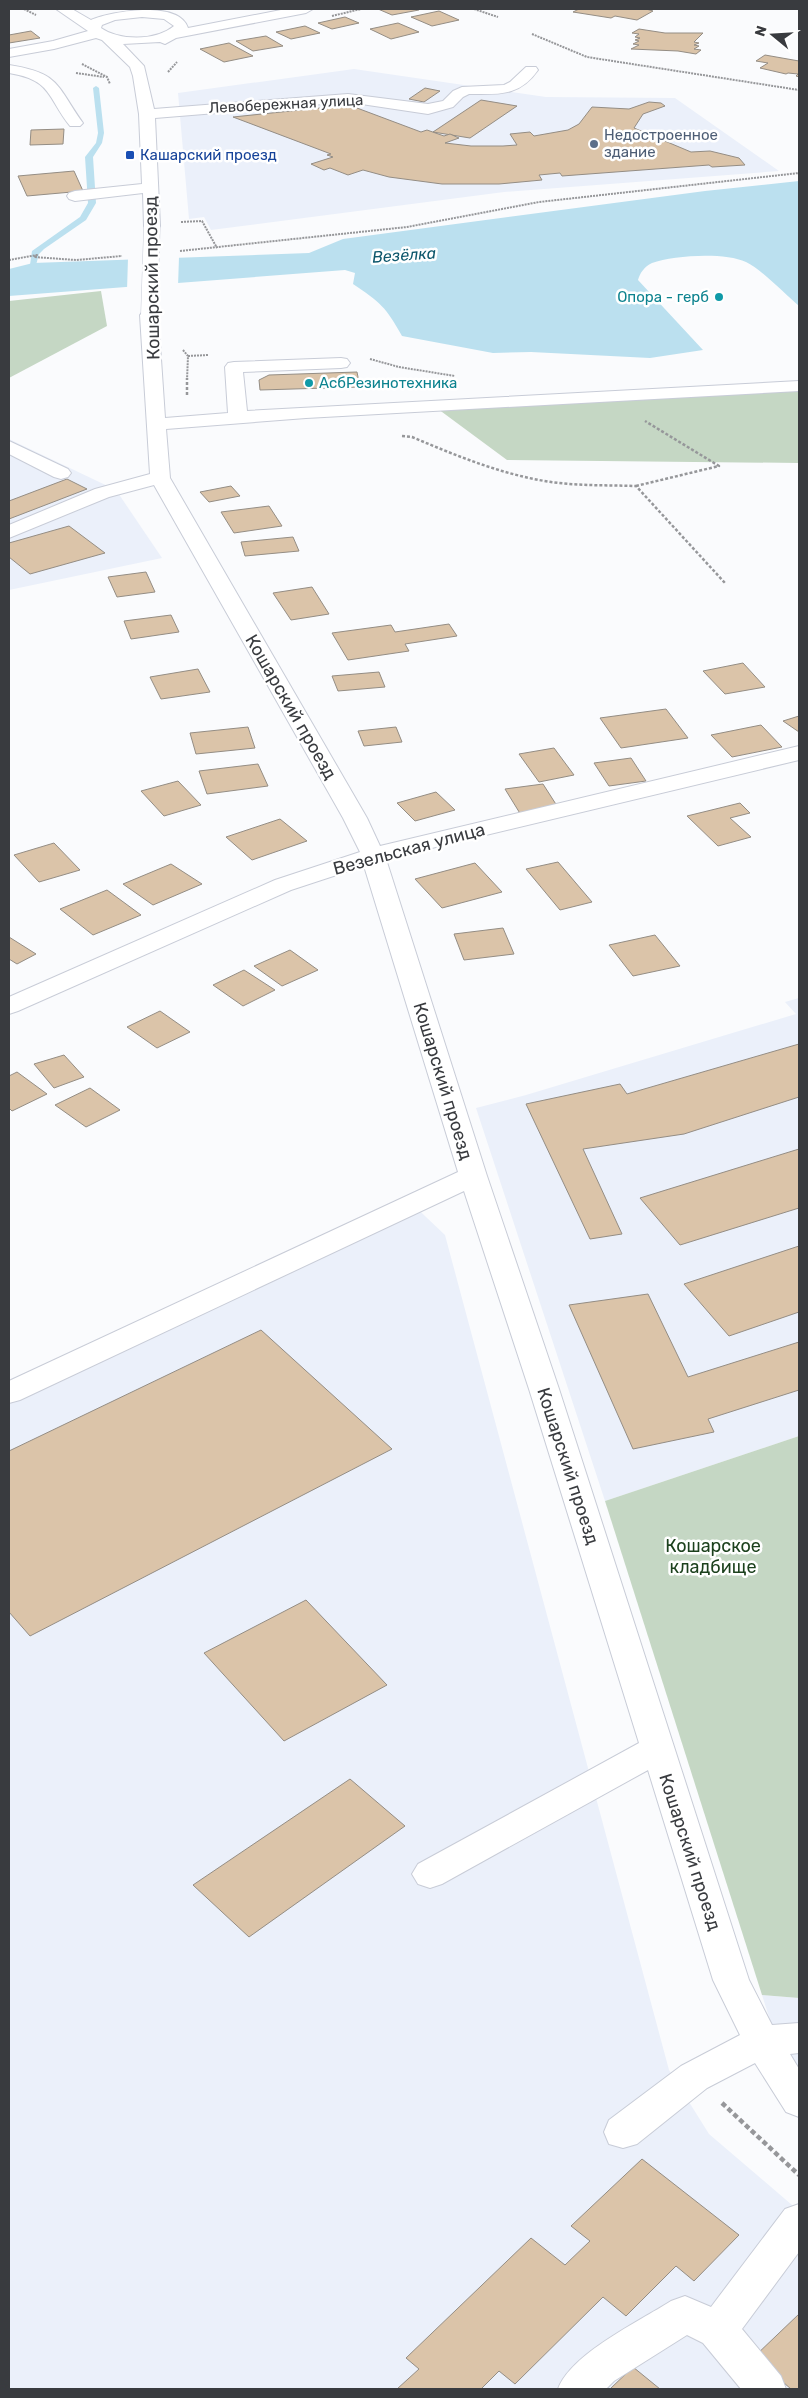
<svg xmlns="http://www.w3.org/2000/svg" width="808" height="2398" font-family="Rubik,sans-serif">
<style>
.built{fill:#ebf0fa}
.green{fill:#c5d7c4}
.water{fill:#bbe0ef}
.pier{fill:#fafbfd}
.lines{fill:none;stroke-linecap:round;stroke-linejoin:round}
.stream{fill:#bbe0ef;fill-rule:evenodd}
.building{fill:#dbc4a9;stroke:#948d84}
.minor-casing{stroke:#c8ccd7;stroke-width:2}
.path-far2{stroke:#96979a;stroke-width:2;stroke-dasharray:2 1;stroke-linecap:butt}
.path-far1{stroke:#96979a;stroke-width:2.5;stroke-dasharray:3 2;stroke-linecap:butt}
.path{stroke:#96979a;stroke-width:4.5;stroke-dasharray:5 3;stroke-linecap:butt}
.minor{fill:#fff;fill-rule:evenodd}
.minor-bridge-casing{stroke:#c8ccd7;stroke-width:17;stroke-linecap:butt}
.minor-bridge{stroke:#fff;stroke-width:16}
.service-dot{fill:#5c6f8a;stroke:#fff;stroke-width:2}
.transit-dot{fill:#1a4fb4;stroke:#fff;stroke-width:2}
.culture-dot{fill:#0f9aa8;stroke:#fff;stroke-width:2}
.labels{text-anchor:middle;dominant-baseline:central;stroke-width:5;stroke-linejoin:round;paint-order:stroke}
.far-street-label{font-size:15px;fill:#393b3f;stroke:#fff}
.far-service-label{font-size:15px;fill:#4e5e75;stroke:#fff;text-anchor:start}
.far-transit-label{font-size:15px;fill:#164399;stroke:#fff;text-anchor:start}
.far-culture-label{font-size:15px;fill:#0d838f;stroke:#fff;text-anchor:end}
.far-water-label{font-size:16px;font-style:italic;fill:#0d576c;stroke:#fff}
.street-label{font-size:18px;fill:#393b3f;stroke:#fff}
.park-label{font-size:18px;fill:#1c411d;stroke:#fff}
</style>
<rect width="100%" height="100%" fill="#fafbfd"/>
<g class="built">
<path d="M 354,69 L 546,97 L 675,98 L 779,171 L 504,192 L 211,230 L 204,217 L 189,219 L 178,93 Z"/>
<path d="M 9,439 L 116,490 L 162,558 L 9,590 Z"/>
<path d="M 799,998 L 799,1436 L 605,1501 L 476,1108 L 526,1095 L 796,1014 L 785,1002 Z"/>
<path d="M 406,1198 L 445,1235 L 669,2070 L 709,2134 L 799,2211 L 799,2389 L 9,2389 L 9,1395 Z"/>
<path d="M 762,1995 L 799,1998 L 799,2086 L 788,2076 Z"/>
</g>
<g class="green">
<path d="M 101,291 L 107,326 L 9,378 L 9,301 Z"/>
<path d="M 799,389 L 799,463 L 507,460 L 438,409 Z"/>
<path d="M 799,1436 L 799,1998 L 762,1995 L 605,1501 Z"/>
</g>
<path class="water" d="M 799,181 L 799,306 C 786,295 761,269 746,262 C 725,252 674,255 652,263 C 644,267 640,273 638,280 L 703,350 L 650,358 L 531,352 L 493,353 L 402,336 C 386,307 380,302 353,284 L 355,273 L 345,270 L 9,296 L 9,269 L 33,263 L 309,253 L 343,239 L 705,191 Z"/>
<path class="pier" d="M 179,257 L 178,286 L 127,290 L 128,258 Z"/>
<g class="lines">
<path class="stream" d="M 96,86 L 99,88 L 104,133 L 102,143 L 93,157 L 96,203 L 86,220 L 44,249 L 39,254 L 36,265 L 30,265 L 32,251 L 80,217 L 88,203 L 85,157 L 96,143 L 98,133 L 93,88 Z"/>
</g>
<g class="building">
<path d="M 378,9 L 418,9 L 419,10 L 392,15 Z"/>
<path d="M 579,9 L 646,9 L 653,11 L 637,20 L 615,16 L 611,18 L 573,12 Z"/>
<path d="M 439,11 L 459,20 L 432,26 L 411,17 Z"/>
<path d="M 345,17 L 359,23 L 332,29 L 318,23 Z"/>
<path d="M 398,23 L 419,32 L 391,39 L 370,29 Z"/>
<path d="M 305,26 L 320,33 L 291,39 L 276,32 Z"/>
<path d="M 639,29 L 665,33 L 703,33 L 694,42 L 699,43 L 694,45 L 699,46 L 694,49 L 701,50 L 696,54 L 678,51 L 631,49 L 639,45 L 633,44 L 639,41 L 635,40 L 640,38 L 635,37 L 639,34 L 632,33 Z"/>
<path d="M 31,31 L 40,38 L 9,43 L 9,35 Z"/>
<path d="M 266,36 L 283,46 L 253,51 L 236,41 Z"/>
<path d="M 229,43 L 253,56 L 224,62 L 200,49 Z"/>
<path d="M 765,55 L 799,61 L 799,77 L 796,76 L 798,74 L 788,73 L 786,74 L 760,68 L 768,63 L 756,61 Z"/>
<path d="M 425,88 L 440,91 L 424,102 L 409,99 Z"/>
<path d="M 481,100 L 517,106 L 470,138 L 433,132 Z"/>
<path d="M 649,102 L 661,103 L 665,106 L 643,114 L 634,128 L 691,152 L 710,151 L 739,158 L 745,165 L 712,167 L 709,165 L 562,176 L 560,173 L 539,175 L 542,180 L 499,184 L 442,184 L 389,177 L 363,170 L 348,175 L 330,168 L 324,170 L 311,164 L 333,157 L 327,155 L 331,154 L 233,117 L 349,105 L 421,132 L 427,130 L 444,136 L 450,134 L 459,138 L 445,143 L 471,146 L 503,146 L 517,145 L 510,134 L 530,132 L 534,136 L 568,130 L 579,124 L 592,107 L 629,109 Z"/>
<path d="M 64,129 L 63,144 L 30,145 L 31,130 Z"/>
<path d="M 74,171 L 83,191 L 27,196 L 18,176 Z"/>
<path d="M 357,372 L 360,387 L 260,390 L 259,380 L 269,375 Z"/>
<path d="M 67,479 L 87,489 L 9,519 L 9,501 Z"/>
<path d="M 231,486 L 240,496 L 209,502 L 200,492 Z"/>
<path d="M 269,506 L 282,526 L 234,533 L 221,512 Z"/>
<path d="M 69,526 L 105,553 L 30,574 L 9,557 L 9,543 Z"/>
<path d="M 293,537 L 299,551 L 245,556 L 241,542 Z"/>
<path d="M 146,572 L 155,592 L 117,597 L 108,577 Z"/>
<path d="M 312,587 L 329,614 L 291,620 L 273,593 Z"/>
<path d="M 171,615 L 179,632 L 131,639 L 124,621 Z"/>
<path d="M 449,624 L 457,636 L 405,644 L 409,651 L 348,660 L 332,633 L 391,625 L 395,632 Z"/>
<path d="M 743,663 L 765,687 L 725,694 L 703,671 Z"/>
<path d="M 198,669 L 210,692 L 161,699 L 150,677 Z"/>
<path d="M 379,672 L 385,687 L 338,691 L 332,676 Z"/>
<path d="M 666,709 L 688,738 L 621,748 L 600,718 Z"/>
<path d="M 799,716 L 799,732 L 783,721 Z"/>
<path d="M 761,725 L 782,747 L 732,757 L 711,735 Z"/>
<path d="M 248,727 L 255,748 L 196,754 L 190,733 Z"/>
<path d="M 396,727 L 402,742 L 364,746 L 358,731 Z"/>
<path d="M 554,748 L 574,775 L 539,782 L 519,754 Z"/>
<path d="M 631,758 L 646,781 L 609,786 L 594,763 Z"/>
<path d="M 258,764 L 268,786 L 207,794 L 199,771 Z"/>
<path d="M 178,781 L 201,805 L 164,816 L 141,791 Z"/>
<path d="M 543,784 L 559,809 L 521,815 L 505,789 Z"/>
<path d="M 436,792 L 455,810 L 415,821 L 397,803 Z"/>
<path d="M 740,803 L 750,813 L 730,818 L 751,837 L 718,846 L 687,816 Z"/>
<path d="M 280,819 L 307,841 L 252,860 L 226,837 Z"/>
<path d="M 54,843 L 80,870 L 39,882 L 14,855 Z"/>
<path d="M 558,862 L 592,902 L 560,910 L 526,869 Z"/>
<path d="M 475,863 L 502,892 L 442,908 L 415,879 Z"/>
<path d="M 171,864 L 202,884 L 153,905 L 123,884 Z"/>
<path d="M 107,890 L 141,915 L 93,935 L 60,909 Z"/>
<path d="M 503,928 L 514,954 L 464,960 L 454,934 Z"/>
<path d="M 655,935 L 680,966 L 633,976 L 609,945 Z"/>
<path d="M 9,937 L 36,954 L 17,964 L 9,959 Z"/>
<path d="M 290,950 L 318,970 L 282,986 L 254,966 Z"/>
<path d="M 244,970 L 275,990 L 243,1006 L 213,985 Z"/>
<path d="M 160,1011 L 190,1032 L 157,1048 L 127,1027 Z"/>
<path d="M 799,1044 L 799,1097 L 684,1134 L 583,1149 L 622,1234 L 590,1239 L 526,1104 L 620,1084 L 627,1094 Z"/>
<path d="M 64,1055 L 84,1077 L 54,1088 L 34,1064 Z"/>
<path d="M 17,1072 L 47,1094 L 12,1111 L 9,1108 L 9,1076 Z"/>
<path d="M 90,1088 L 120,1110 L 86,1127 L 55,1105 Z"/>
<path d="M 799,1149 L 799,1208 L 680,1245 L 640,1198 Z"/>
<path d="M 799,1246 L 799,1312 L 729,1336 L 684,1284 Z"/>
<path d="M 648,1294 L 688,1377 L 799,1342 L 799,1390 L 708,1419 L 714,1432 L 633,1449 L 569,1305 Z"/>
<path d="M 261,1330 L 392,1449 L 30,1636 L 9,1612 L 9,1451 Z"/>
<path d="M 306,1600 L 387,1685 L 284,1741 L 204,1653 Z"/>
<path d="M 350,1779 L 405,1826 L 249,1937 L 193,1885 Z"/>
<path d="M 642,2159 L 739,2235 L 694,2281 L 676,2266 L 626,2316 L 603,2297 L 515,2384 L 499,2371 L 481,2389 L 397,2389 L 419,2369 L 406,2358 L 531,2238 L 565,2265 L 590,2241 L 571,2226 Z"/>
<path d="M 799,2314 L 799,2389 L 791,2389 L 754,2357 Z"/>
<path d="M 633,2367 L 660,2389 L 610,2389 Z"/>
</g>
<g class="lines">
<defs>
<g id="minor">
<path d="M 56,9 L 72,9 L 91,20 C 112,11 179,0 188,28 L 286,9 L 313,9 L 306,13 L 176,38 L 165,44 L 160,42 L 123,44 L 144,66 L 154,109 L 348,94 L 428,104 L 443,101 L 453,91 L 462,87 L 504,85 L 510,82 L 526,67 L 536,67 L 538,70 C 519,97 499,94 469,94 L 463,97 L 453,107 L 428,114 L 348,102 L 155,118 L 160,226 L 158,229 L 146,229 L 144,226 L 143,193 L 75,201 L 69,199 L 67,196 L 69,193 L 75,191 L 142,184 L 139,114 L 133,76 L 130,67 L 102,40 L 96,38 L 54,49 L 9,57 L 9,49 L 53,41 L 88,31 ZM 142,17 L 164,19 L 174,26 C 156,41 120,41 101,28 L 102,25 L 115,20 Z"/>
<path d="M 9,65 C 60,73 56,85 83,123 L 80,126 L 70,126 C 47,97 52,80 9,73 Z"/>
<path d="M 149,310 L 155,311 L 158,315 L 165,418 L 228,413 L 225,367 L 228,363 L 234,362 L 341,358 L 347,359 L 350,363 L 347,367 L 341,368 L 243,372 L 247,411 L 799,381 L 799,391 L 306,418 L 166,429 L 170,478 L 367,818 L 380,846 L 799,746 L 799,760 L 386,859 L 487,1176 L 559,1389 L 749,1980 L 772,2025 L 799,2023 L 799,2053 L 790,2054 L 799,2069 L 799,2117 L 786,2112 L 755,2063 L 707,2088 L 637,2144 L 623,2148 L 609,2144 L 604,2132 L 609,2120 L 681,2066 L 740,2035 L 713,1980 L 648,1770 L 442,1884 L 430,1888 L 418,1884 L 412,1874 L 418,1864 L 639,1743 L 529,1389 L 464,1191 L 20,1400 L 9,1403 L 9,1381 L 458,1172 L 364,866 L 291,890 L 18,1011 L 9,1014 L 9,997 L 275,880 L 360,852 L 343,818 L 154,485 L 109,497 L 9,538 L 9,525 L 95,489 L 150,474 L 140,315 L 143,311 Z"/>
<path d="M 9,441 L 68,469 L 71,473 L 68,477 L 61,479 L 54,477 L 9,454 Z"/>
<path d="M 799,2204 L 799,2252 L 742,2329 L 781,2376 L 786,2389 L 741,2389 L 703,2343 L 687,2335 L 614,2381 L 606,2389 L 558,2389 C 571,2354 638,2322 671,2301 L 685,2296 L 711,2307 L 785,2209 Z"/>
</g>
</defs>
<use href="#minor" class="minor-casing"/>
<g class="path-far2">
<path d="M 24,9 L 36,15"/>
<path d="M 474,9 L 498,17"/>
<path d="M 332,16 L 361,9"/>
<path d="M 532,34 L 587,57 L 799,90"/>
<path d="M 82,64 L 107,77 L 110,84"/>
<path d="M 168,72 L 177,62"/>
<path d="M 76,73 L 104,77"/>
<path d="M 181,222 L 202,221 L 217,248"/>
<path d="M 180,251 L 407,227 L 539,202 L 799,173"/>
<path d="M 9,260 L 37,255 L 34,257 L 76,260 L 122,256"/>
<path d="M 183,350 L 188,356 L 187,380"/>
<path d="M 188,356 L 208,355"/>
<path d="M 370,359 L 399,367 L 455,376"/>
</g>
<g class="path-far1">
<path d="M 187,395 L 187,378"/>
<path d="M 402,436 L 412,437 C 457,456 503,475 551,482 C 579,486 608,485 636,486 L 725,583"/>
<path d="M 636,486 L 719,466 L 645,421"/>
</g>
<path class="path" d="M 722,2103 L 799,2175"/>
<use href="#minor" class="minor"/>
<defs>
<path id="minor-bridge" d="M 149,315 L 152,226"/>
</defs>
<use href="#minor-bridge" class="minor-bridge-casing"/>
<use href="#minor-bridge" class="minor-bridge"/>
</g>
<circle class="service-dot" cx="594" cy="144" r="5"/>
<rect class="transit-dot" x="125" y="150" width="10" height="10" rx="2.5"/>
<g class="culture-dot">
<circle cx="719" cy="297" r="5"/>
<circle cx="309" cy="383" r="5"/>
</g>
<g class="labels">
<g class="far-street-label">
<text transform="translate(286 104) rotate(-3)">Левобережная улица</text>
</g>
<g class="far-service-label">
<text x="604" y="135">Недостроенное<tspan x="604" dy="17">здание</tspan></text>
</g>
<g class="far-transit-label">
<text x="140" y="155">Кашарский проезд</text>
</g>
<g class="far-culture-label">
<text x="709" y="297">Опора - герб</text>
<text x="319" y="383" text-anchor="start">АсбРезинотехника</text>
</g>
<g class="far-water-label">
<text transform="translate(404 255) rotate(-4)">Везёлка</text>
</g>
<g class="street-label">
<text transform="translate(152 278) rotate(-91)">Кошарский проезд</text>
<text transform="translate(291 707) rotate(60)">Кошарский проезд</text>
<text transform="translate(409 849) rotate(-15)">Везельская улица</text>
<text transform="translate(443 1081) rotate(73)">Кошарский проезд</text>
<text transform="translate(568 1466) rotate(72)">Кошарский проезд</text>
<text transform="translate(690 1852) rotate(72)">Кошарский проезд</text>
</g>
<g class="park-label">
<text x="713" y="1546">Кошарское<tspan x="713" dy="21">кладбище</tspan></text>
</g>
</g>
<rect width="808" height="2398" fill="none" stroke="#393b3f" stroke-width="20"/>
<g transform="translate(773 35) rotate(288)" stroke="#ffffff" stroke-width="4" paint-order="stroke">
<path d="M0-4L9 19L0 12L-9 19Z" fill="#393b3f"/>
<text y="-8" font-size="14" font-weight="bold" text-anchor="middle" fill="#393b3f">N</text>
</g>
</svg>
